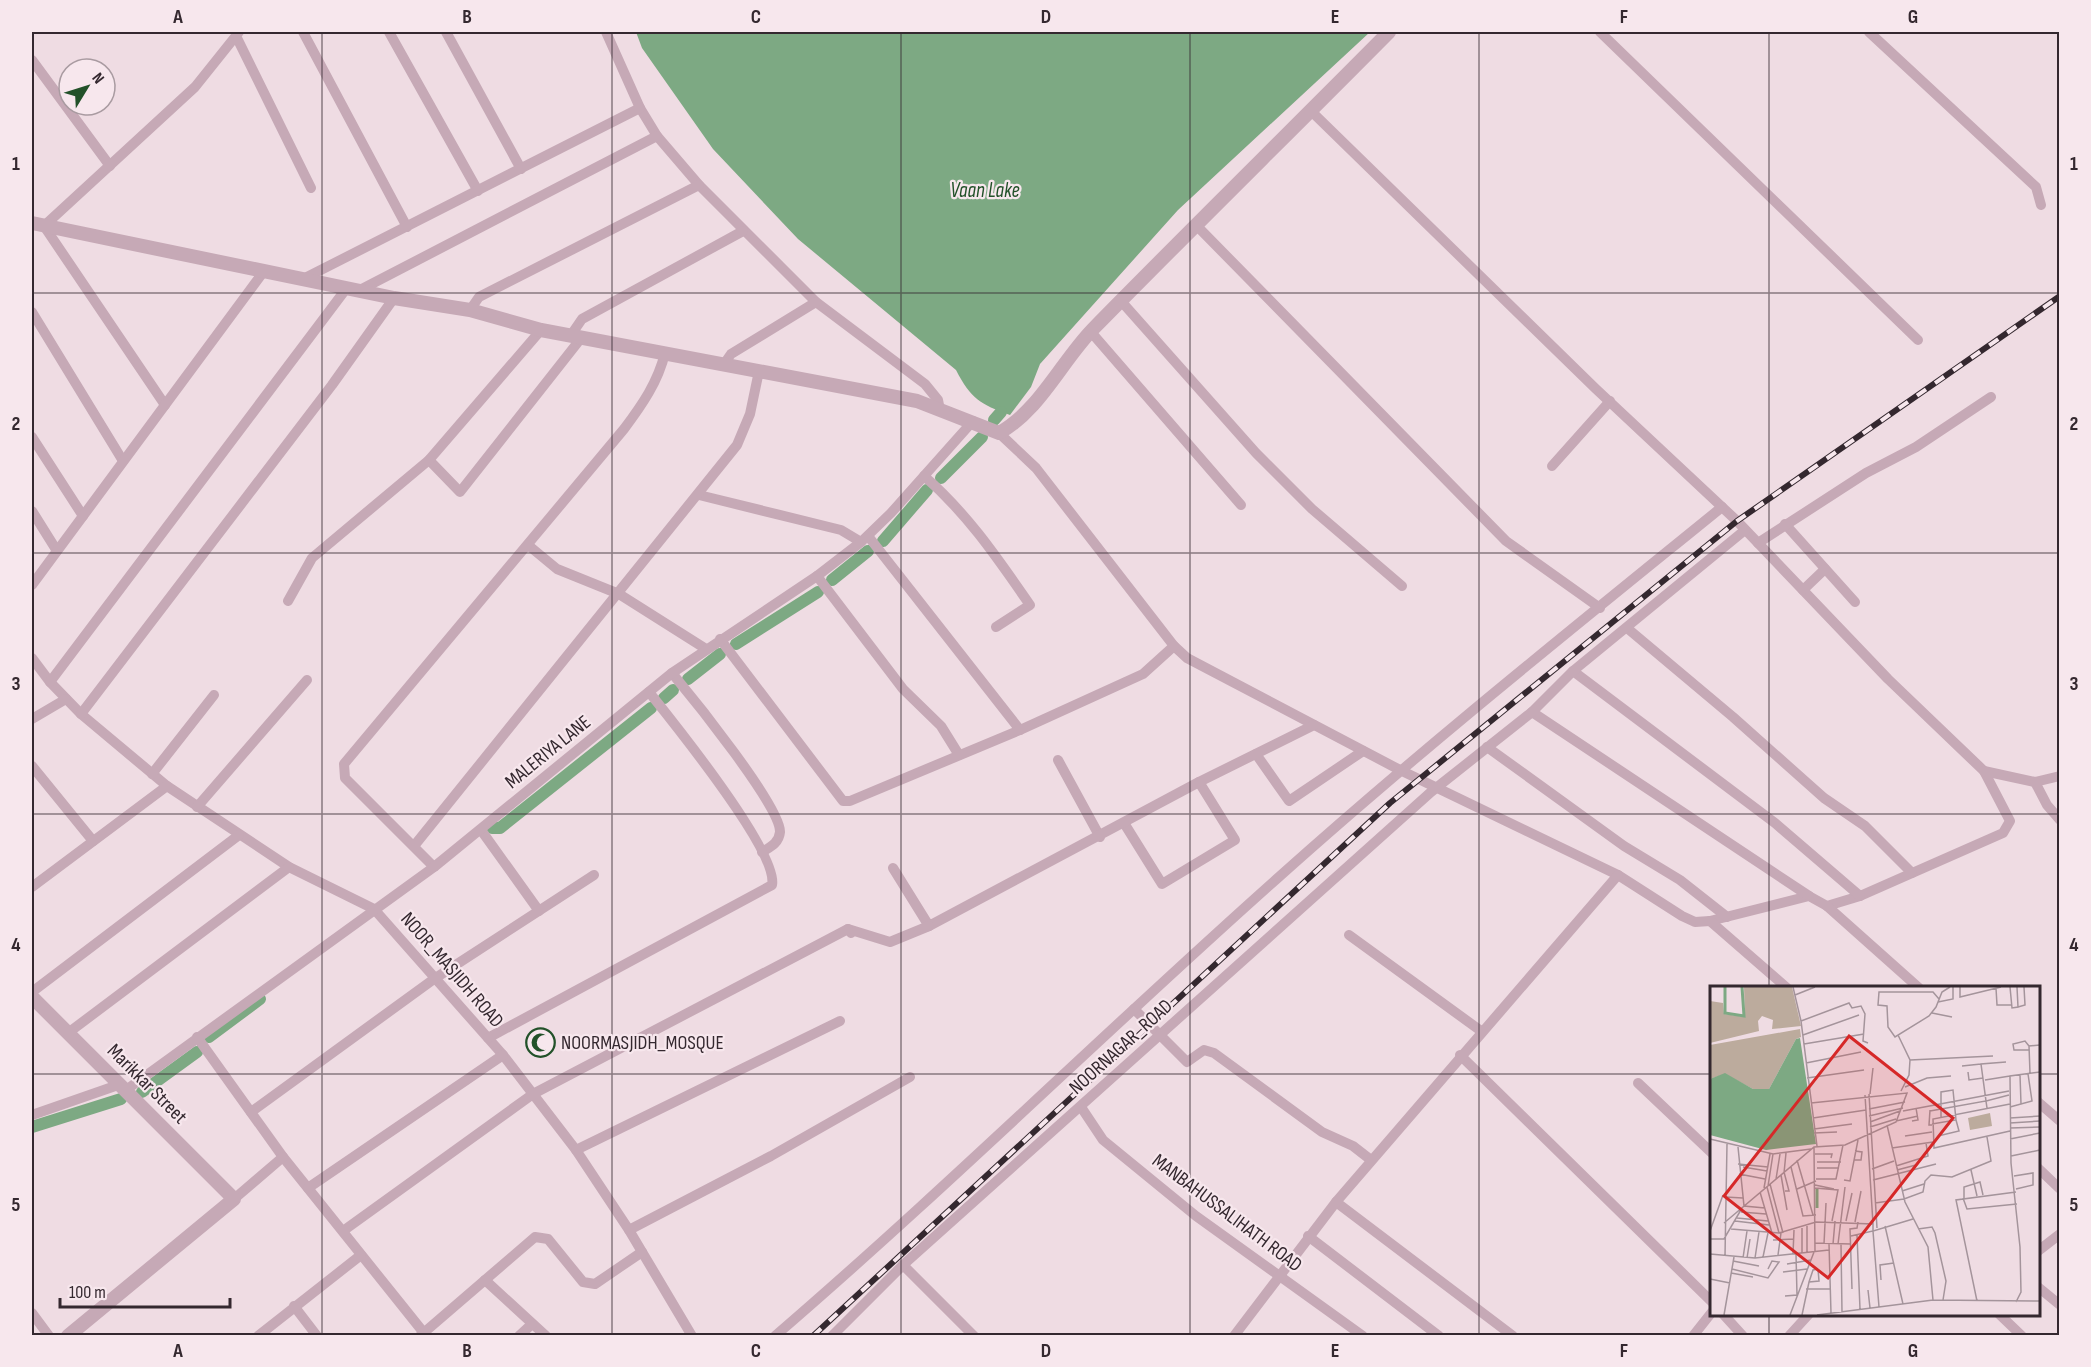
<svg xmlns="http://www.w3.org/2000/svg" width="2091" height="1367" font-family="'Sofia Sans Condensed',sans-serif">
<style>
.water{fill:#7da983}
.lines{fill:none;stroke-linecap:round;stroke-linejoin:round}
.canal{stroke:#7da983;stroke-width:12}
.minor{stroke:#c6a9b6;stroke-width:10}
.tertiary{stroke:#c6a9b6;stroke-width:14}
.rail-casing{stroke:#34282f;stroke-width:6}
.rail{stroke:#f7e7ed;stroke-width:4;stroke-dasharray:11;stroke-linecap:butt}
.grid{fill:none;stroke:#34282f;stroke-width:1.5;stroke-opacity:0.55}
.labels{text-anchor:middle;dominant-baseline:central;stroke-width:4.5;stroke-linejoin:round;paint-order:stroke}
.street-label{font-size:20px;fill:#34282f;stroke:#f7e7ed}
.poi-label{font-size:20px;fill:#34282f;stroke:#f7e7ed;text-anchor:start}
.water-label{font-size:21px;font-style:italic;fill:#225129;stroke:#f7e7ed}
.inset-river{fill:none;stroke:#7da983;stroke-width:3}
.inset-road{fill:none;stroke:#a4949b;stroke-width:1.5}
.view{fill:#d62828;fill-opacity:0.15;stroke:#d62828;stroke-width:3}
.inset-edge{fill:none;stroke:#34282f;stroke-width:3}
.neatline{fill:none;stroke:#34282f;stroke-width:2}
.grid-label{font-size:20px;text-anchor:middle;font-weight:bold;fill:#34282f}
</style>
<rect width="100%" height="100%" fill="#efdce3"/>
<path class="water" d="M 636,32 L 1370,32 L 1178,210 L 1040,364 L 1031,387 L 1010,415 C 980,404 971,399 956,370 L 798,239 L 713,149 L 642,48 Z"/>
<g class="lines">
<g class="canal">
<path d="M 994,420 L 1001,412"/>
<path d="M 941,478 L 982,437"/>
<path d="M 883,541 L 927,490"/>
<path d="M 832,580 L 868,551"/>
<path d="M 736,644 L 818,592"/>
<path d="M 688,679 L 720,654"/>
<path d="M 664,698 L 673,690"/>
<path d="M 492,828 L 500,828 L 651,708"/>
<path d="M 209,1037 L 260,999"/>
<path d="M 142,1092 L 197,1052"/>
<path d="M 32,1127 L 121,1099"/>
</g>
<g class="minor">
<path d="M 303,32 L 407,227"/>
<path d="M 389,32 L 478,191"/>
<path d="M 446,32 L 521,169"/>
<path d="M 606,32 L 640,108 L 657,136 L 699,185 L 816,302 L 925,384 L 938,400 L 940,410"/>
<path d="M 1600,32 L 1918,340"/>
<path d="M 1869,32 L 2036,187 L 2041,205"/>
<path d="M 236,36 L 311,188"/>
<path d="M 32,60 L 110,166"/>
<path d="M 1311,111 L 1596,389 L 1737,521 L 1888,679 L 1984,771 L 2010,821 L 2003,833 L 1860,896 L 1827,906"/>
<path d="M 1196,225 L 1506,541 L 1600,608"/>
<path d="M 303,279 L 640,108"/>
<path d="M 358,291 L 657,136"/>
<path d="M 1121,301 L 1256,453 L 1312,509 L 1402,586"/>
<path d="M 470,310 L 479,297 L 699,185"/>
<path d="M 32,312 L 123,461"/>
<path d="M 1091,332 L 1241,505"/>
<path d="M 571,335 L 582,319 L 743,231"/>
<path d="M 724,364 L 731,354 L 816,302"/>
<path d="M 165,405 L 44,226 L 195,87 L 239,32"/>
<path d="M 999,433 L 1036,468 L 1174,646 L 1187,658 L 1400,770 L 1618,875 L 1682,916 L 1695,922 L 1710,921 L 1809,896 L 1827,906 L 1919,988"/>
<path d="M 32,437 L 83,516"/>
<path d="M 429,460 L 460,492 L 582,337"/>
<path d="M 1552,466 L 1610,401"/>
<path d="M 924,476 C 967,513 998,559 1030,605 L 996,627"/>
<path d="M 699,495 L 841,530 L 861,542"/>
<path d="M 32,511 L 57,551"/>
<path d="M 1785,524 L 1855,602"/>
<path d="M 868,536 L 1020,730"/>
<path d="M 1758,543 L 1866,473 L 1916,447 L 1991,397"/>
<path d="M 528,545 L 557,569 L 619,594 L 706,649"/>
<path d="M 817,576 L 903,689 L 941,726 L 959,755"/>
<path d="M 32,585 L 264,271"/>
<path d="M 1803,590 L 1825,569"/>
<path d="M 288,601 L 312,558 L 429,460 L 541,330"/>
<path d="M 1627,628 L 1733,717 L 1824,798 L 1865,826 L 1912,873"/>
<path d="M 720,639 L 843,801 L 850,801 L 1020,730 L 1143,674 L 1174,646"/>
<path d="M 32,658 L 50,682 L 81,714 L 167,786 L 289,867 L 374,909 L 503,1055 L 576,1150 L 629,1230 L 692,1336"/>
<path d="M 1573,671 L 1775,823 L 1860,896"/>
<path d="M 672,673 C 692,697 781,807 780,832 C 779,843 770,847 762,852"/>
<path d="M 50,682 L 346,289"/>
<path d="M 1532,712 L 1809,896"/>
<path d="M 81,714 L 332,385 L 394,298"/>
<path d="M 32,719 L 66,699"/>
<path d="M 1487,747 L 1624,846 L 1680,880 L 1727,917"/>
<path d="M 1256,754 L 1289,801 L 1363,751"/>
<path d="M 1058,760 L 1100,837"/>
<path d="M 32,766 L 93,841"/>
<path d="M 1984,771 L 2035,782 L 2060,776"/>
<path d="M 152,774 L 214,695"/>
<path d="M 2035,782 L 2047,805 L 2060,820"/>
<path d="M 197,807 L 307,680"/>
<path d="M 1124,823 L 1162,884 L 1235,840 L 1199,782"/>
<path d="M 481,830 L 539,911"/>
<path d="M 414,846 L 737,445 L 750,414 L 759,371"/>
<path d="M 434,867 L 345,778 L 344,764 L 624,429 C 642,405 658,382 665,353"/>
<path d="M 893,868 L 929,926 L 1199,782 L 1314,725"/>
<path d="M 32,887 L 167,786"/>
<path d="M 1710,921 L 1787,988"/>
<path d="M 851,933 L 848,929 L 890,942 L 929,926"/>
<path d="M 1349,935 L 1481,1031"/>
<path d="M 32,992 L 239,835"/>
<path d="M 1134,1009 L 1187,1062 L 1204,1050 L 1214,1053 L 1322,1132 L 1353,1146 L 1371,1160"/>
<path d="M 68,1033 L 289,867"/>
<path d="M 197,1037 L 283,1157 L 424,1333"/>
<path d="M 488,1038 L 772,885 C 779,853 673,722 649,692"/>
<path d="M 1460,1055 L 1712,1302"/>
<path d="M 1638,1083 L 1712,1153"/>
<path d="M 126,1090 L 434,867 L 672,673 L 817,576 L 861,542 L 891,513 L 973,421"/>
<path d="M 2038,1102 L 2060,1121"/>
<path d="M 1081,1107 L 1103,1140 L 1196,1216 L 1363,1336"/>
<path d="M 251,1112 L 434,979 L 594,875"/>
<path d="M 32,1115 L 121,1084"/>
<path d="M 576,1150 L 840,1021"/>
<path d="M 2038,1168 L 2060,1189"/>
<path d="M 308,1188 L 503,1055"/>
<path d="M 234,1199 L 283,1157"/>
<path d="M 1336,1202 L 1513,1336"/>
<path d="M 629,1230 L 771,1156 L 910,1077"/>
<path d="M 343,1231 L 533,1094 L 848,929"/>
<path d="M 1308,1236 L 1439,1336"/>
<path d="M 2038,1251 L 2060,1234"/>
<path d="M 903,1265 L 974,1336"/>
<path d="M 485,1280 L 546,1336"/>
<path d="M 2038,1287 L 2060,1305"/>
<path d="M 294,1306 L 317,1336"/>
<path d="M 32,1313 L 49,1336"/>
<path d="M 1723,1314 L 1743,1336"/>
<path d="M 1999,1314 L 2022,1336"/>
<path d="M 258,1336 L 361,1255"/>
<path d="M 420,1336 L 535,1237 L 548,1239 L 583,1282 L 595,1284 L 642,1252"/>
<path d="M 519,1336 L 532,1324"/>
<path d="M 775,1336 C 948,1187 1110,1027 1280,876 C 1423,748 1573,628 1722,507"/>
<path d="M 832,1336 L 903,1265 L 1431,792 L 1532,712 L 1573,671 L 1745,530"/>
<path d="M 1234,1336 L 1336,1202 L 1618,875"/>
<path d="M 1693,1336 L 1712,1312"/>
<path d="M 1789,1336 L 1809,1314"/>
</g>
<g class="tertiary">
<path d="M 32,223 L 394,298 L 470,310 L 541,330 L 917,401 L 999,433 C 1040,410 1061,362 1093,329 C 1191,229 1291,131 1389,32"/>
<path d="M 32,997 L 234,1199 L 68,1336"/>
</g>
<defs>
<path id="rail" d="M 813,1336 L 1390,803 L 1737,521 L 2060,296"/>
</defs>
<use href="#rail" class="rail-casing"/>
<use href="#rail" class="rail"/>
</g>
<path class="grid" d="M 322,32 L 322,1336M 612,32 L 612,1336M 901,32 L 901,1336M 1190,32 L 1190,1336M 1479,32 L 1479,1336M 1769,32 L 1769,988M 32,293 L 2060,293M 32,553 L 2060,553M 32,814 L 2060,814M 32,1074 L 1712,1074M 2038,1074 L 2060,1074M 1769,1314 L 1769,1336"/>
<defs>
<symbol id="mosque-ring" viewBox="-11 -11 22 22"><circle r="9.5" fill="#f7e7ed" stroke="#225129" stroke-width="1.5"/><path d="M3.5-4.9A6 6 0 1 0 3.5 4.9A5 5 0 1 1 3.5-4.9Z" fill="#225129"/></symbol>
</defs>
<g fill-rule="evenodd">
<use href="#mosque-ring" x="524" y="1026" width="33" height="33"/>
</g>
<g class="labels">
<g class="street-label">
<text transform="translate(548 752) rotate(-39)">MALERIYA LANE</text>
<text transform="translate(452 970) rotate(49)">NOOR_MASJIDH ROAD</text>
<text transform="translate(1121 1047) rotate(-42)">NOORNAGAR_ROAD</text>
<text transform="translate(147 1084) rotate(45)">Marikkar Street</text>
<text transform="translate(1227 1213) rotate(37)">MANBAHUSSALIHATH ROAD</text>
</g>
<g class="poi-label">
<text x="561" y="1043">NOORMASJIDH_MOSQUE</text>
</g>
<g class="water-label">
<text x="985" y="190">Vaan Lake</text>
</g>
</g>
<g transform="translate(1710 986)">
<rect width="330" height="330" fill="#efdce3"/>
<path d="M 34,1 L 82,1 L 91,40 L 62,43 L 63,34 L 52,30 L 48,35 L 49,45 L 0,57 L 0,15 L 13,17 L 14,28 L 35,31 ZM 90,43 L 91,51 L 86,53 L 59,103 L 43,103 L 15,88 L 0,93 L 0,59 ZM 280,127 L 282,140 L 260,144 L 258,132 Z" fill="#bcab9d"/>
<path d="M 90,52 L 106,158 L 56,164 L 0,149 L 0,93 L 15,87 L 43,103 L 59,103 L 86,53 Z" fill="#7da983"/>
<path class="inset-river" d="M 15,1 L 15,27 L 34,30 L 32,1M 107,222 L 107,203"/>
<path class="inset-road" d="M 83,1 L 91,35 L 107,160M 250,1 L 250,11 L 291,1M 300,1 L 302,22 L 308,21 L 307,1M 286,2 L 287,19 L 301,19M 85,9 L 105,1M 229,13 L 223,6 L 169,6 L 168,19 L 177,20 L 178,41 L 185,51 L 219,30 L 226,21 L 232,6 L 240,1M 228,16 L 243,13 L 243,1M 308,21 L 315,19 L 314,1M 222,27 L 242,31M 91,35 L 139,17 L 142,22 L 151,20 L 155,28 L 153,55 L 158,57M 93,49 L 149,29M 188,49 L 200,74 L 199,89 L 191,105M 94,58 L 154,48M 319,60 L 315,55 L 303,58 L 304,64 L 319,64M 200,74 L 283,70M 96,77 L 151,66M 252,80 L 271,78M 258,86 L 259,94 L 273,92M 320,87 L 319,60 L 330,59M 310,89 L 311,118M 97,92 L 154,84M 275,94 L 300,90M 195,101 L 217,92 L 241,90M 159,108 L 167,242M 160,108 L 163,82M 155,109 L 163,238M 300,118 L 223,133 L 224,162 L 300,145M 300,121 L 322,115 L 318,88M 277,122 L 276,115 L 299,109M 159,123 L 195,116M 220,124 L 219,139 L 222,139M 193,125 L 299,105M 220,125 L 276,115 L 271,78 L 296,76M 159,130 L 193,122M 103,132 L 156,124M 300,132 L 330,130M 186,135 L 208,130M 202,135 L 208,134 L 206,122M 160,136 L 190,125M 300,137 L 330,135M 222,138 L 246,134 L 243,104 L 231,106 L 231,131M 177,139 L 195,216 L 218,261 L 223,314M 160,141 L 186,133M 300,142 L 330,141M 104,143 L 142,138M 104,147 L 127,146M 195,150 L 222,146M 228,150 L 249,145 L 246,134M 0,153 L 63,168 L 101,163M 300,153 L 330,147M 28,161 L 34,220 L 55,222M 104,161 L 105,266M 182,162 L 223,156M 105,168 L 122,168 L 121,172M 301,170 L 330,164M 87,174 L 103,229M 144,174 L 151,174 L 152,166 L 145,165M 107,176 L 131,176M 28,178 L 58,181M 186,180 L 218,170 L 216,157M 33,181 L 57,185M 81,181 L 93,230 L 106,229M 107,182 L 129,182M 162,183 L 184,175M 187,184 L 206,179M 261,184 L 267,210M 74,186 L 79,205 L 75,205M 74,187 L 76,167M 29,188 L 55,193M 71,189 L 77,224M 304,190 L 323,187 L 323,199 L 306,203M 66,193 L 70,168M 106,193 L 126,193 L 133,159M 134,194 L 140,195 L 148,154M 163,194 L 226,178M 60,198 L 73,247M 105,199 L 124,203M 58,200 L 63,168M 57,201 L 69,247M 54,202 L 60,168M 105,202 L 128,204 L 122,235M 87,203 L 106,195M 192,205 L 214,198M 50,206 L 62,247M 15,211 L 33,212M 253,212 L 257,223 L 307,218M 254,212 L 254,201 L 270,196 L 273,209M 165,217 L 194,213 L 213,206 L 215,195 L 221,189 L 242,191 L 281,175 L 277,151M 31,226 L 56,228M 27,232 L 58,235M 25,235 L 59,239M 136,235 L 142,207M 145,236 L 151,205M 14,237 L 104,161 L 135,159 L 186,136 L 197,107 L 101,117M 175,240 L 193,318M 21,243 L 69,247 L 106,236 L 163,238 L 163,245 L 141,250M 208,243 L 222,241 L 225,247 L 236,295 L 233,314M 0,245 L 13,209M 147,249 L 150,323M 0,253 L 14,253 L 32,222M 63,254 L 84,253M 105,257 L 141,258M 114,258 L 116,217M 119,258 L 121,327M 123,258 L 125,235M 128,258 L 135,201M 131,258 L 132,326M 97,267 L 97,240M 0,268 L 45,272 L 119,264M 83,268 L 84,244M 92,268 L 92,242M 68,269 L 71,247M 15,270 L 17,158M 53,271 L 58,247M 33,272 L 37,245M 37,272 L 40,253M 45,272 L 49,246M 23,275 L 49,280M 77,278 L 101,274M 22,283 L 58,292 L 69,276 L 62,275 L 58,283M 73,286 L 97,283M 21,287 L 43,291M 0,293 L 20,297M 171,294 L 170,279 L 184,277M 99,296 L 109,295 L 108,283M 96,303 L 120,303M 142,303 L 140,243 L 147,242 L 148,236M 158,304 L 160,322M 75,310 L 87,309 L 86,268M 267,315 L 246,214 L 306,206M 306,316 L 311,306 L 310,261 L 301,177 L 300,90 L 330,86M 169,321 L 163,245 L 203,233M 14,329 L 24,271M 80,329 L 104,266M 92,329 L 99,296 L 103,284 L 108,283M 107,329 L 223,314 L 330,315"/>
<path class="view" d="M 139,50 L 243,132 L 118,292 L 14,210 Z"/>
<rect width="330" height="330" class="inset-edge"/>
</g>
<rect width="2091" height="1367" fill="none" stroke="#f7e7ed" stroke-width="66"/>
<g transform="translate(87 87) rotate(52)"><circle r="28" fill="#f7e7ed" stroke="#a99ba1" stroke-width="1.5"/>
<path d="M0-4.5L10 22L0 15L-10 22Z" fill="#225129"/>
<text y="-9" font-size="16" font-weight="bold" text-anchor="middle" fill="#34282f">N</text>
</g>
<path d="M60 1298v9h170v-9" fill="none" stroke="#34282f" stroke-width="3"/>
<text x="69" y="1298" font-size="18" fill="#34282f" stroke="#f7e7ed" stroke-width="4.5" paint-order="stroke">100 m</text>
<rect x="33" y="33" width="2025" height="1301" class="neatline"/>
<g class="grid-label">
<text x="178" y="23">A</text>
<text x="467" y="23">B</text>
<text x="756" y="23">C</text>
<text x="1046" y="23">D</text>
<text x="1335" y="23">E</text>
<text x="1624" y="23">F</text>
<text x="1913" y="23">G</text>
<text x="16" y="170">1</text>
<text x="2074" y="170">1</text>
<text x="16" y="430">2</text>
<text x="2074" y="430">2</text>
<text x="16" y="690">3</text>
<text x="2074" y="690">3</text>
<text x="16" y="951">4</text>
<text x="2074" y="951">4</text>
<text x="16" y="1211">5</text>
<text x="2074" y="1211">5</text>
<text x="178" y="1357">A</text>
<text x="467" y="1357">B</text>
<text x="756" y="1357">C</text>
<text x="1046" y="1357">D</text>
<text x="1335" y="1357">E</text>
<text x="1624" y="1357">F</text>
<text x="1913" y="1357">G</text>
</g>
</svg>
